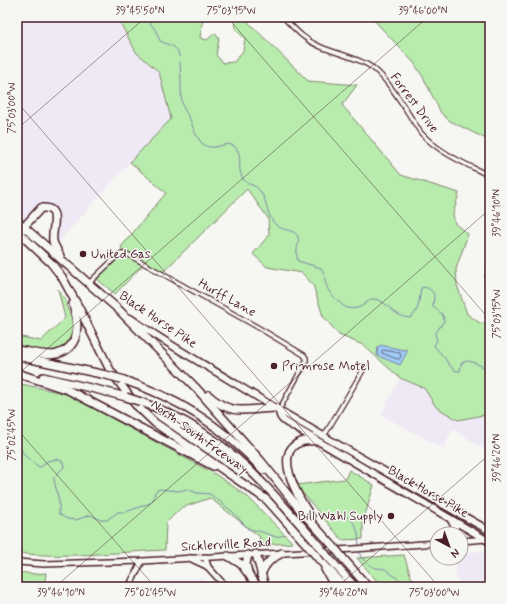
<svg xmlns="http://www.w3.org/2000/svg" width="507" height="604" font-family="Mynerve,sans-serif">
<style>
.built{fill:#efe9f6}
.green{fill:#b7ecad;stroke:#80866c}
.water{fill:#9dcbf8;stroke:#7c86a6}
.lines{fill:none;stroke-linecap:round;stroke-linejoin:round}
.shore{stroke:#6b647d;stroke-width:1}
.stream{stroke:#7c86a6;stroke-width:1}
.street-casing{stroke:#4a1f2b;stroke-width:6}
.secondary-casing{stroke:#4a1f2b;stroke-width:8}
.primary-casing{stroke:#4a1f2b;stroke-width:9}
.highway-casing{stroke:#4a1f2b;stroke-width:10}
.street{stroke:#f6f6f2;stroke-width:3.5}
.secondary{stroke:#f6f6f2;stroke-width:5}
.primary{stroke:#f6f6f2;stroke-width:6}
.highway{stroke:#f6f6f2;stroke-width:7}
.highway-bridge-casing{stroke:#4a1f2b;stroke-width:10;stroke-linecap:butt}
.highway-bridge{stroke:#f6f6f2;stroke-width:7}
.ticks{fill:none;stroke:#4a1f2b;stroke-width:1;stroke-opacity:0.45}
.poi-dot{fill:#4a1f2b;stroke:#f6f6f2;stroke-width:1.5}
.labels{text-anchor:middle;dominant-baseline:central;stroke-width:3;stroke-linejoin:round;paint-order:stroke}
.street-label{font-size:13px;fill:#4a1f2b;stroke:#f6f6f2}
.poi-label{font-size:13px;fill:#4a1f2b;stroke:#f6f6f2;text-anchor:start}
.neatline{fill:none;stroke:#4a1f2b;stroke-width:1.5}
.ticks-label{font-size:10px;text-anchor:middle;fill:#4a1f2b}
</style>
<rect width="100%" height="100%" fill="#f6f6f2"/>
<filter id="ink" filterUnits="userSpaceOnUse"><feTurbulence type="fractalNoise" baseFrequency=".025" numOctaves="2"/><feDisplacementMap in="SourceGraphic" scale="8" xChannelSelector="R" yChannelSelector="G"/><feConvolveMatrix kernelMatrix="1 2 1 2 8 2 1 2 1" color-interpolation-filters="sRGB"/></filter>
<g filter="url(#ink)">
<g class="built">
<path d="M 17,17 L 117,17 L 136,52 L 159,72 L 171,119 L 130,162 L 55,246 L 54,222 L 47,207 L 24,227 L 17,221 Z"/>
<path d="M 400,378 L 424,388 L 436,407 L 458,420 L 484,415 L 490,418 L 490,453 L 453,429 L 443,448 L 381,415 Z"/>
<path d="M 487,551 L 490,553 L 490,587 L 461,587 L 456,578 L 456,558 L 461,558 L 461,552 Z"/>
<path d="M 203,578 L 210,587 L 151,587 L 151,582 Z"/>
</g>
<g class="green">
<path d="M 117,17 L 203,17 L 200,38 L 207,40 L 215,33 L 219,39 L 216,55 L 223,63 L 234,62 L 243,51 L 245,39 L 235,28 L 236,17 L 243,17 L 308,81 L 357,85 L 342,105 L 401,175 L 459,193 L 453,214 L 455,224 L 468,234 L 456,269 L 457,285 L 467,314 L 480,323 L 490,325 L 490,418 L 484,415 L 458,420 L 436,407 L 424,388 L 400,378 L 363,345 L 339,335 L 323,316 L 313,285 L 302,273 L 267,267 L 253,254 L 269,235 L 268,218 L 247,189 L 162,273 L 145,263 L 115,294 L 97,279 L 124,253 L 121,247 L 166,193 L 130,162 L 171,119 L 159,72 L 136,52 Z"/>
<path d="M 371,17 L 490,17 L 490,141 L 450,121 L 441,113 L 423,77 L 414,63 Z"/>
<path d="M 58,289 L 68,304 L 66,305 L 75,326 L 68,344 L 53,352 L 53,355 L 17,347 L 17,336 L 41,341 L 65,318 Z"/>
<path d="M 17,383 L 67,394 L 215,474 L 247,496 L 293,543 L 258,545 L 260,537 L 210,498 L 181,508 L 166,523 L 165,550 C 116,552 66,559 17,553 Z"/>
<path d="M 349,470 L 374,485 L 363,522 L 363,539 L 342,540 L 296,485 L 345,479 Z"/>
<path d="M 404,555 L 411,577 L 424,587 L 382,587 L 357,558 Z"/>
<path d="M 17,572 L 35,574 L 46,573 L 44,587 L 33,587 L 17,581 Z"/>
</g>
<path class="water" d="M 380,345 L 404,350 L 406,349 L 407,352 L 400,365 L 378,356 L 377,354 L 378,347 Z"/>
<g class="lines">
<path class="shore" d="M 384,350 L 400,353 L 401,356 L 399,359 L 397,359 L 382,353 L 382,351 Z"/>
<g class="stream">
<path d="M 146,17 L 156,31 L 160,41 L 174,47 L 178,51 C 182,67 180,87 182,103 C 183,109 189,116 191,122 C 193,127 194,132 197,136 C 209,160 226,136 236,148 C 243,156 237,168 242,177 C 247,187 255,183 260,191 C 268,201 266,218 277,226 C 283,231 295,229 298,237 C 300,243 294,252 298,261 L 321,268 C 326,274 324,284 329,291 C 331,295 334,297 337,300 C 340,303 343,306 347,308 C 364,312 367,297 375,299 C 389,302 393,317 410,318 C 420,312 419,298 421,288 C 427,286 432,290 434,295 L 433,307 C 438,311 444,313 444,321 L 435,334 L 437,340 L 434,346 L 444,357 L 450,366 L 456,371 L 460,371 L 461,364 C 469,356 481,368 490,369"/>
<path d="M 17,447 L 21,449 L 24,455 L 39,467 L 41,467 L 47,461 L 58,459 L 63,462 L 64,467 L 54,477 L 54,480 L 59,501 L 59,514 L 67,519 L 76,520 L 90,515 L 101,520 L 107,520 L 118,512 L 126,512 L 150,503 L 153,500 L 155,492 L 159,489 L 179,491 L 187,489 L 197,493 L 210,494 L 233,512 L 248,529 L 259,531 L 276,537 L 284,535"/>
<path d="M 324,517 C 337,511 353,515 357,530 C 359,535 358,541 359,546"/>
<path d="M 359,551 L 361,557 L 369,565 L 376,568 L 385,569 L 409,587"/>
</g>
<defs>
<g id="street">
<path d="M 283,17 C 294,28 304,40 319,46 C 336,54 358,57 373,68 C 390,81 408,114 421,133 C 439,153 466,164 490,176"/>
<path d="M 490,263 L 487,281 L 490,289"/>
<path d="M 89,283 L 118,255 L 121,254 L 127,254 L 259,328 L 304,355 L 306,358 L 306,361 L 279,410"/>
<path d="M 324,436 L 365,367"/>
</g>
<g id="secondary">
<path d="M 461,541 L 487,539"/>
<path d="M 205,557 L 208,567 L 226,587"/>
<path d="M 190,558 C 196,562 202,563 208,567"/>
<path d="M 17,562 L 44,564 L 142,561 L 354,549 L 437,543"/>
<path d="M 129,587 L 142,561"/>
</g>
<g id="primary">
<path d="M 130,318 C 164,342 200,362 236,384 C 319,435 405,483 490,531"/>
<path d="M 279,410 C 279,420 286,422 294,427 L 490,542"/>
<path d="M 451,520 L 455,527 L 454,534"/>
</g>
<g id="highway">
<path d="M 17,221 L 118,309 L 197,389 L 261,461 L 301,511 L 333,546"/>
<path d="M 21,230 L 41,208 C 63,206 51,229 53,241 C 54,246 58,251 60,256"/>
<path d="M 17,231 L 51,263 L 62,277 L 80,310 L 110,370 L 135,404 L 155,423 L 267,500 L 308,546"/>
<path d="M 17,350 C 28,351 47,357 57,354 C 81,347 79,323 73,304"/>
<path d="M 17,356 L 106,375"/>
<path d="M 17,373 L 68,390 L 213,466"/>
<path d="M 43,377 L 99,390 L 126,397"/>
<path d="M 121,379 C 176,397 224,427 263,470"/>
<path d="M 208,395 C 233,417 244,409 275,408"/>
<path d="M 141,402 C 222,430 265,484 319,546"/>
<path d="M 311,517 C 301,502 270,452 301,442 C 306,440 311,441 316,441"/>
<path d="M 256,554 L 265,587"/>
<path d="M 228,556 L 241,564 L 258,587"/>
<path d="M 328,557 L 355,587"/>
<path d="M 342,557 L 368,587"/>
<path d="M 318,558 L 345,587"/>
<path d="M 325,569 L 335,587"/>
<path d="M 248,572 L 246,564 L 248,555"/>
<path d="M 261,575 C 265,563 272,558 282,553"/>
</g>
</defs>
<use href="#street" class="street-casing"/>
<use href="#secondary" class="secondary-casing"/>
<use href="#primary" class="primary-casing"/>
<use href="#highway" class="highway-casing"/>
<use href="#street" class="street"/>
<use href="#secondary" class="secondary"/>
<use href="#primary" class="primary"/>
<use href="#highway" class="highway"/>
<defs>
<g id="highway-bridge">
<path d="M 106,375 L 121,379"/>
<path d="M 126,397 L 141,402"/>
<path d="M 308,546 L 318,558"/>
<path d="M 319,546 L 328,557"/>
<path d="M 333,546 L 342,557"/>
</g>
</defs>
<use href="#highway-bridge" class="highway-bridge-casing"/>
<use href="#highway-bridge" class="highway-bridge"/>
</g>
</g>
<path class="ticks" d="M 227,17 L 490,320M 17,102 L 439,587M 17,129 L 146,17M 17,375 L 428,17M 17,429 L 155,587M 55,587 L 490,209M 337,587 L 490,454"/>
<g class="poi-dot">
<circle cx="83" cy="254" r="4"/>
<circle cx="274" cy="366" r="4"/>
<circle cx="391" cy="516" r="4"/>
</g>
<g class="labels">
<g class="street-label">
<text transform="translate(414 103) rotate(53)">Forrest Drive</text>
<text transform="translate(227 298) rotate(29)">Hurff Lane</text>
<text transform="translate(158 320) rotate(34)">Black Horse Pike</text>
<text transform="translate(199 437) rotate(36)">North-South Freeway</text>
<text transform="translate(428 492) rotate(30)">Black Horse Pike</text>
<text transform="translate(226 545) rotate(-3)">Sicklerville Road</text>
</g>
<g class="poi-label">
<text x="91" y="254">United Gas</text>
<text x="282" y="366">Primrose Motel</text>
<text x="383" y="516" text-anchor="end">Bill Wahl Supply</text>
</g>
</g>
<rect width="507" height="604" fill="none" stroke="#f6f6f2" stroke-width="44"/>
<g transform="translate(449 546) rotate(139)"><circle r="19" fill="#f6f6f2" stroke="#b1a0a2"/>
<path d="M0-3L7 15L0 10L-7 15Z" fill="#4a1f2b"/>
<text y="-6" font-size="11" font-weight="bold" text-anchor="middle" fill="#4a1f2b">N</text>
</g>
<rect x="22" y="22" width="463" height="560" class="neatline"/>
<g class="ticks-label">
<text x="140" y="14">39°45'50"N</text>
<text x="231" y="14">75°03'15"W</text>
<text x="423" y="14">39°46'00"N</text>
<text transform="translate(11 108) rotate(-90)" y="4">75°03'00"W</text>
<text transform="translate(496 213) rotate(-90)" y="4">39°46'10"N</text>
<text transform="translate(496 314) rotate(-90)" y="4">75°03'15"W</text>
<text transform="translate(11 435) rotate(-90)" y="4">75°02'45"W</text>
<text transform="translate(496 458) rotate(-90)" y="4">39°46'20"N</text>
<text x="61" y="596">39°46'10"N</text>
<text x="150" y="596">75°02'45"W</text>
<text x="343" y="596">39°46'20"N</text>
<text x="434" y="596">75°03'00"W</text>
</g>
</svg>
